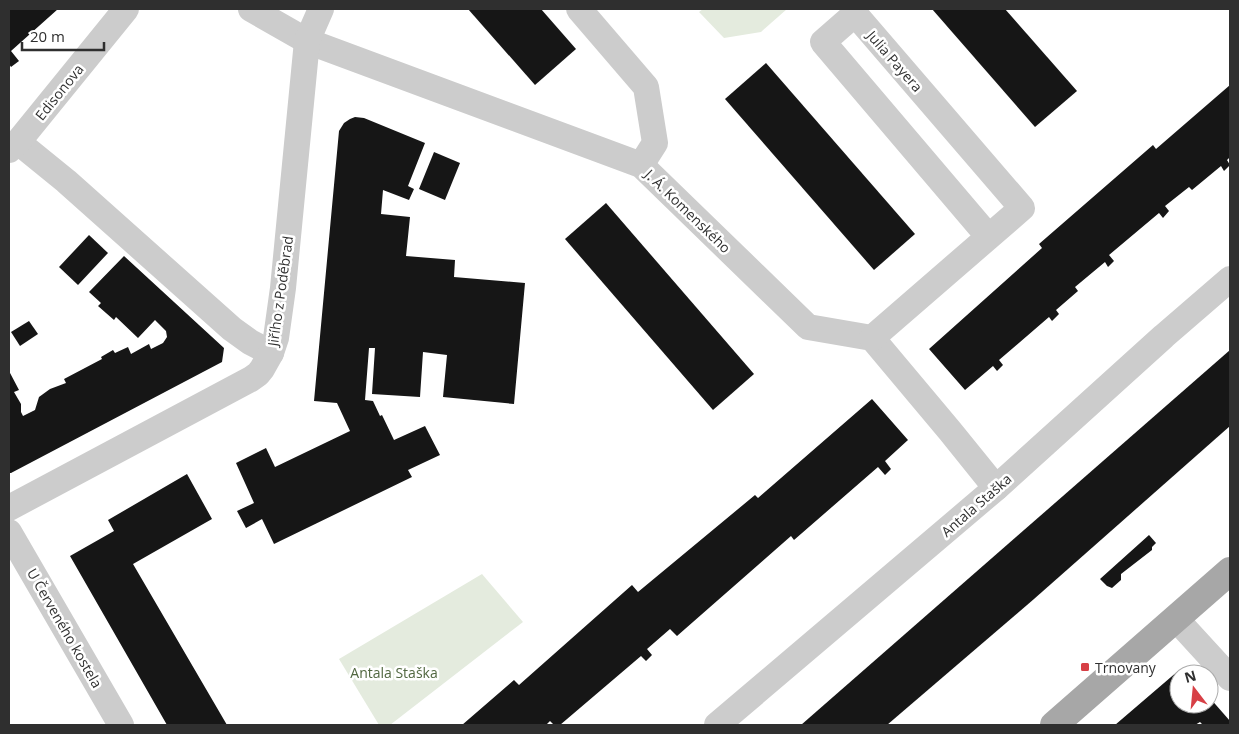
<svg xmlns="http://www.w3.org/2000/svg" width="1239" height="734" font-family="'Open Sans',sans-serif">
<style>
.green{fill:#e4ebde}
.building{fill:#161616}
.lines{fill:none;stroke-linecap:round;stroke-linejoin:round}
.minor{stroke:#ccc;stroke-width:26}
.primary{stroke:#a7a7a7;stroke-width:28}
.poi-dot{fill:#d74046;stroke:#fff;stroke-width:2}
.labels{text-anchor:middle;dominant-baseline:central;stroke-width:5;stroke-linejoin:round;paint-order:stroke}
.street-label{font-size:14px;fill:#2f2f2f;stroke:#fff}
.poi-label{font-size:14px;fill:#2f2f2f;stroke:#fff;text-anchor:start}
.park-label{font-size:14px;fill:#516740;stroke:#fff}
</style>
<rect width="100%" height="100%" fill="#fff"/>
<g class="green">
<path d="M 703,9 L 787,9 L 761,32 L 724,38 L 699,12 Z"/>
<path d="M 482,574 L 523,622 L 390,725 L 379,725 L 339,659 Z"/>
</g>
<g class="building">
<path d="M 9,9 L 58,9 L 11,51 L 19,61 L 11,67 L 9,64 Z"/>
<path d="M 468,9 L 541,9 L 576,49 L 535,85 Z"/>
<path d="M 932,9 L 1005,9 L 1077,91 L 1035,127 Z"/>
<path d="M 766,63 L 915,234 L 874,270 L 725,99 Z"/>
<path d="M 1230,85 L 1230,157 L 1227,160 L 1230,165 L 1224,171 L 1221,166 L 1192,190 L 1189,187 L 1165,206 L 1169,211 L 1163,218 L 1159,213 L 1109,255 L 1114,261 L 1108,267 L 1105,262 L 1075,287 L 1078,291 L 1056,310 L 1059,314 L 1052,321 L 1049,317 L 999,360 L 1003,365 L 997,371 L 993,366 L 965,390 L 929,349 L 1042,248 L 1039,244 L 1153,145 L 1156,149 Z"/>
<path d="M 355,117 L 364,118 L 425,143 L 408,186 L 414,189 L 409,200 L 383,190 L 381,214 L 410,217 L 406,256 L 455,260 L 454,277 L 525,283 L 514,404 L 443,397 L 447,355 L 423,352 L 420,397 L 372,394 L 375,348 L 369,348 L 365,400 L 373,401 L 380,416 L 382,415 L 394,440 L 425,426 L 440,455 L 408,470 L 412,477 L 274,544 L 262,519 L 246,528 L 237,511 L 254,503 L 236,463 L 266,448 L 275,467 L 350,431 L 337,403 L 314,401 L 339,131 L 344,123 L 350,119 Z"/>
<path d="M 434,152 L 460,163 L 445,200 L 419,189 Z"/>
<path d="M 606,203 L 754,374 L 713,410 L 565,239 Z"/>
<path d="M 89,235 L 108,253 L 78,285 L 59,267 Z"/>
<path d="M 124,256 L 224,348 L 222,362 L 11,473 L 9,473 L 9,371 L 19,390 L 14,392 L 21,404 L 21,412 L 23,416 L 35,410 L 39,397 L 50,389 L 66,383 L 64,379 L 102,359 L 101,357 L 113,350 L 115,353 L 128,347 L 131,354 L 149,344 L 151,349 L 163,343 L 167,337 L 166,331 L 155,320 L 138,338 L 116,317 L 114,320 L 98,306 L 101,303 L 89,292 Z"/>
<path d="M 29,321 L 38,334 L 20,346 L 11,332 Z"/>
<path d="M 1230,350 L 1230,426 L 1034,599 L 887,725 L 801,725 Z"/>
<path d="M 872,399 L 908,440 L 885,461 L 891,469 L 885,475 L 878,467 L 794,540 L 791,536 L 677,636 L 670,629 L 647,649 L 652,655 L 646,661 L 641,656 L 560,725 L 554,725 L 550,721 L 546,725 L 462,725 L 514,680 L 519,685 L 632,585 L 638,592 L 755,495 L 758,498 Z"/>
<path d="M 187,474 L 212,519 L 133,564 L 227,725 L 167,725 L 70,556 L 114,531 L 108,520 Z"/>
<path d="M 1149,535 L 1156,543 L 1152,547 L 1152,550 L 1121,574 L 1121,580 L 1112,588 L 1107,586 L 1100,579 Z"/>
<path d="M 1178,671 L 1187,672 L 1189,674 L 1179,674 L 1179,704 L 1209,704 L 1209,697 L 1230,721 L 1230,725 L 1203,725 L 1200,722 L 1195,725 L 1115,725 Z"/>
</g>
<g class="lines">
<g class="minor">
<path d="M 251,9 L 307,41 L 641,165 L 808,327 L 872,338 L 950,431 L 996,488"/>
<path d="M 579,9 L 646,87 L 655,143 L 641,165"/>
<path d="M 18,142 L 66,181 L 232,329 L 250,342 L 271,353"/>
<path d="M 9,150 L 18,142 L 126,9"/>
<path d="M 872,338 L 1022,208 L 855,14 L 823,42 L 988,236"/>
<path d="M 9,508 L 251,379 L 258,374 L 262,369 L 271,353 L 276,338 L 283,288 L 307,41 L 321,9"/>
<path d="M 9,532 L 121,725"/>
<path d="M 1176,619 L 1230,678"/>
<path d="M 717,725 L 996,488 L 1164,336 L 1230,279"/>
</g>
<path class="primary" d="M 1054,725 L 1230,571"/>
</g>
<rect class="poi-dot" x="1080" y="662" width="10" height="10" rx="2.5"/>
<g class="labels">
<g class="street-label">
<text transform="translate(895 61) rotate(49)">Julia Payera</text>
<text transform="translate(59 92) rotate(-51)">Edisonova</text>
<text transform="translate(688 211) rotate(44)">J. Á. Komenského</text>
<text transform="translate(280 291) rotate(-82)">Jiřího z Poděbrad</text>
<text transform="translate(976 505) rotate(-41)">Antala Staška</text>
<text transform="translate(65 628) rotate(60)">U Červeného kostela</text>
</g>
<g class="poi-label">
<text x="1095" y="667">Trnovany</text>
</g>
<g class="park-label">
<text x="394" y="672">Antala Staška</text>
</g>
</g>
<rect width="1239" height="734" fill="none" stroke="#2f2f2f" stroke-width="20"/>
<g transform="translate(1194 689) rotate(344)"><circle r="24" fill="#ffffff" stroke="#acacac"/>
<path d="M0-4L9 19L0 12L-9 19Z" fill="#d74046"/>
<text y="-8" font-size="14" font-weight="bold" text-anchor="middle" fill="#2f2f2f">N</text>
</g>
<path d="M22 42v8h82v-8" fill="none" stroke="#2f2f2f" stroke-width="2.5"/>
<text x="30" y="42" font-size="15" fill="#2f2f2f" stroke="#ffffff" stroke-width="4" paint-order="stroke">20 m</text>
</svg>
